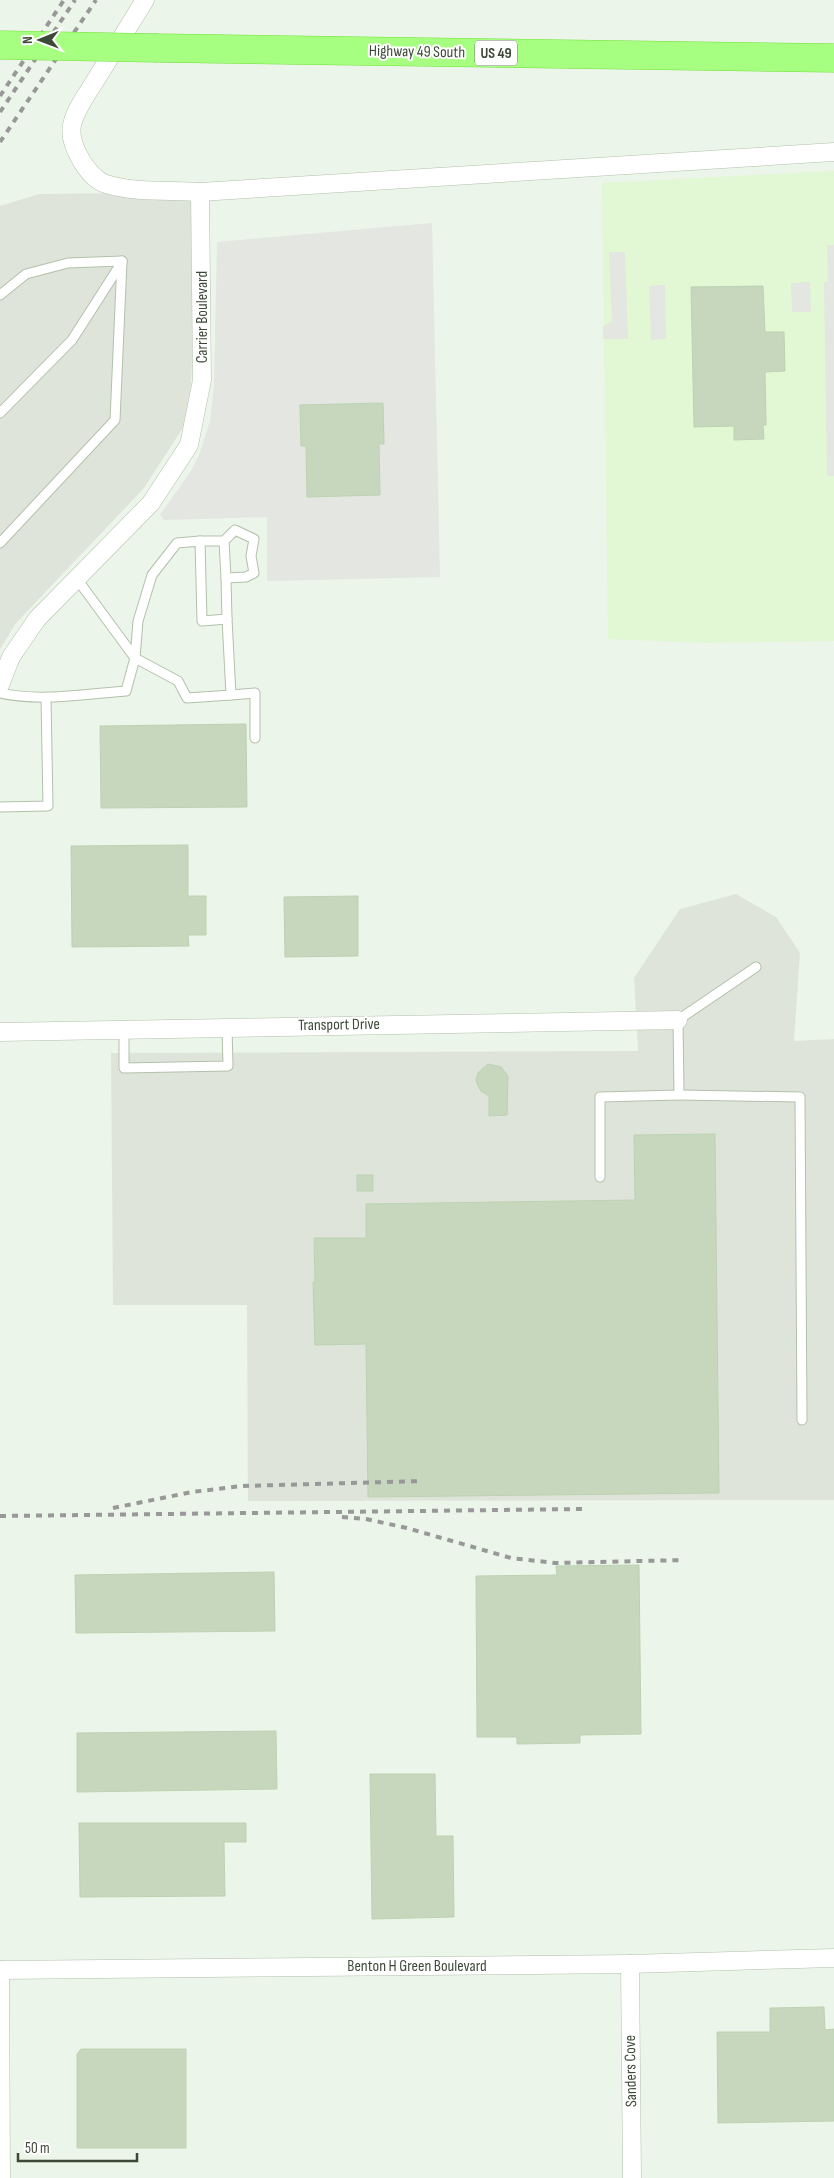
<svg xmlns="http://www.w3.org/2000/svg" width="834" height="2178" font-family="'Sofia Sans Condensed',sans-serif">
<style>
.commercial{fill:#e2f7d4}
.industrial{fill:#dfe4da}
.parking{fill:#e3e6e1}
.building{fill:#c7d7be;stroke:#bdd2b1}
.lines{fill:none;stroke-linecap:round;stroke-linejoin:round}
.service-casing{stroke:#b2c1ab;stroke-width:11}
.minor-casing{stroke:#b2c1ab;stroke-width:19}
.trunk-casing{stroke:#71e136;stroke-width:29}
.service{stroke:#fff;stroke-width:9}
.minor{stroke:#fff;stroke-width:18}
.trunk{stroke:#a6ff81;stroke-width:28}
.rail{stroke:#989898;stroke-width:4;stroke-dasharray:6 6;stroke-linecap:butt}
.trunk-bridge-casing{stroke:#71e136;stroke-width:29;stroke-linecap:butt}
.trunk-bridge{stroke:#a6ff81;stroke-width:28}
.labels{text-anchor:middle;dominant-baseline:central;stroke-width:4;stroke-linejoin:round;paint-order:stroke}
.shield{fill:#fff;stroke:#778073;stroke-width:1}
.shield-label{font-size:15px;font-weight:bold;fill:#3d4937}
.street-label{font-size:16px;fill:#3d4937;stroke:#fff}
</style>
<rect width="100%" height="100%" fill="#ecf5e9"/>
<path class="commercial" d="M 834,171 L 834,641 L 705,643 L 608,639 L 602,183 Z"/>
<g class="industrial">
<path d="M 128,193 L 198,195 L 191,385 L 184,426 L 144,488 L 16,623 L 0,649 L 0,206 L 39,194 Z"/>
<path d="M 736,894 L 776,917 L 800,953 L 794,1041 L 834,1039 L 834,1500 L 248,1501 L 247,1305 L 113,1305 L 111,1053 L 638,1051 L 634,978 L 680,909 Z"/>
</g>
<g class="parking">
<path d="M 432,223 L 440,577 L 267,581 L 267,517 L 164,520 L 160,515 L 191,471 L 199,455 L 210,421 L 214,386 L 217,242 Z"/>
<path d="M 827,245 L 834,245 L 834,476 L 827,476 L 824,282 L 828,282 Z"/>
<path d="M 609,252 L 625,252 L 628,339 L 603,339 L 603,326 L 612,322 Z"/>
<path d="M 810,282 L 811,312 L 792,312 L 791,283 Z"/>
<path d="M 665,285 L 666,339 L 651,340 L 649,286 Z"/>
</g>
<g class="building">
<path d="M 763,286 L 765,332 L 784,332 L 785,371 L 765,372 L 766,425 L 763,425 L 764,439 L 734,440 L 734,426 L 694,427 L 691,287 Z"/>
<path d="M 383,403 L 384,444 L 379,444 L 380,495 L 307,497 L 306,446 L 301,446 L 300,405 Z"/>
<path d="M 246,724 L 247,807 L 101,808 L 100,726 Z"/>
<path d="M 188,845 L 188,896 L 206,896 L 206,935 L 188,935 L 189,946 L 72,947 L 71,846 Z"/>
<path d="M 358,896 L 358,956 L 285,957 L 284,897 Z"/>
<path d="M 488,1064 L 501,1067 L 508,1076 L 507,1115 L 489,1116 L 489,1096 L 481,1091 L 478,1086 L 476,1080 L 478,1073 Z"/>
<path d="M 715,1134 L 719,1493 L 368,1497 L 366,1344 L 315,1345 L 313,1282 L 315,1282 L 314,1238 L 366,1238 L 366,1204 L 635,1200 L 634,1135 Z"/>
<rect x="357" y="1175" width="16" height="16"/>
<path d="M 639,1565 L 641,1734 L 580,1735 L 580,1743 L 517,1744 L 517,1737 L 477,1737 L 476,1576 L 557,1575 L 556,1566 Z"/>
<path d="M 274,1572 L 275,1631 L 76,1633 L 75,1575 Z"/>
<path d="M 276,1731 L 277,1789 L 77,1792 L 77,1733 Z"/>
<path d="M 370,1774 L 435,1774 L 436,1836 L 453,1836 L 454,1917 L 372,1919 Z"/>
<path d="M 79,1823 L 246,1823 L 246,1842 L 224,1842 L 225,1896 L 80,1897 Z"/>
<path d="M 824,2007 L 825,2030 L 834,2029 L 834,2121 L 718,2123 L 717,2032 L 770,2032 L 770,2008 Z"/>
<path d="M 81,2049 L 186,2049 L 186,2148 L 77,2148 L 77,2054 Z"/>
</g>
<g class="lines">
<defs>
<g id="service">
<path d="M 0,295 L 26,274 L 68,263 L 122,261"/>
<path d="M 0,413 L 72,340 L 122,262"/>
<path d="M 200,541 L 202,621 L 227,619 L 231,695 L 187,698 L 178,681 L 135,658 L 138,621 L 152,575 L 177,543 Z"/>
<path d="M 200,541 L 224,541 L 235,530 L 254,539 L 251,556 L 254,573 L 246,577 L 226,578 L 224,541"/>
<path d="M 0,543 L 115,420 L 122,261"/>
<path d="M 226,578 L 227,619"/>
<path d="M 0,693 C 41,702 84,694 126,691 L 135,658 L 77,579"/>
<path d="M 231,695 L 255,693 L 255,738"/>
<path d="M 0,807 L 48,806 L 46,698"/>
<path d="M 124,1029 L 124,1068 L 228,1066 L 227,1027"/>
<path d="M 679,1095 L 800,1097 L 802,1420"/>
<path d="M 600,1177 L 600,1097 L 679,1095 L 678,1020 L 756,967"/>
</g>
<g id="minor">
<path d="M 145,0 C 128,27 112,54 95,81 C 87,94 75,110 72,125 C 68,144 88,178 106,184 C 135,193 170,190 200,192 L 834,152"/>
<path d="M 0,685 L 11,657 L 37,619 L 151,503 L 189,445 L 202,380 L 200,192"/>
<path d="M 0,1032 L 678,1020"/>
<path d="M 630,1964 L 632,2178"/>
<path d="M 0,1970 L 630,1964 L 834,1958"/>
<path d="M 0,1970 L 1,2178"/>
</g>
<path id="trunk" d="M 157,48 L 834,58"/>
</defs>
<use href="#service" class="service-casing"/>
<use href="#minor" class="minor-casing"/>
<use href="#trunk" class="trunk-casing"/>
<use href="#service" class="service"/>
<use href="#minor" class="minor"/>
<use href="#trunk" class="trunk"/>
<g class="rail">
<path d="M 0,96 L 64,0"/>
<path d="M 0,112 L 75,0"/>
<path d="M 0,142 L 96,0"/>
<path d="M 113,1508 L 192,1492 L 242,1486 L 422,1481"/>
<path d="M 0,1516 L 582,1509"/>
<path d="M 342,1517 L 366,1519 L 407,1528 L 511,1558 L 555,1563 L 684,1560"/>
</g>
<defs>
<path id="trunk-bridge" d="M 0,45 L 157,48"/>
</defs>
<use href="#trunk-bridge" class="trunk-bridge-casing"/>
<use href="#trunk-bridge" class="trunk-bridge"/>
</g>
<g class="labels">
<rect class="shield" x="475" y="40.5" width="42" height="25" rx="4"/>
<g class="shield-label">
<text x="496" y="53">US 49</text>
</g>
<g class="street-label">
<text transform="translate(417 52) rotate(1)">Highway 49 South</text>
<text transform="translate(202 317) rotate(-90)">Carrier Boulevard</text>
<text transform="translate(339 1025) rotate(-1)">Transport Drive</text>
<text x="417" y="1966">Benton H Green Boulevard</text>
<text transform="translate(631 2071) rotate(-91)">Sanders Cove</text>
</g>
</g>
<g transform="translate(40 40) rotate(269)" stroke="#ffffff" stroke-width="4" paint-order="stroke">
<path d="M0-4L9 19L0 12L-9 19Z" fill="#3d4937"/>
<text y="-8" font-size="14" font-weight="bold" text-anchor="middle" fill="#3d4937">N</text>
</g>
<path d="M18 2153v8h119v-8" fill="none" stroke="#3d4937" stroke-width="2.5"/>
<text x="25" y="2153" font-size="15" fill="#3d4937" stroke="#ffffff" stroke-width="4" paint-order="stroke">50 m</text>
</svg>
